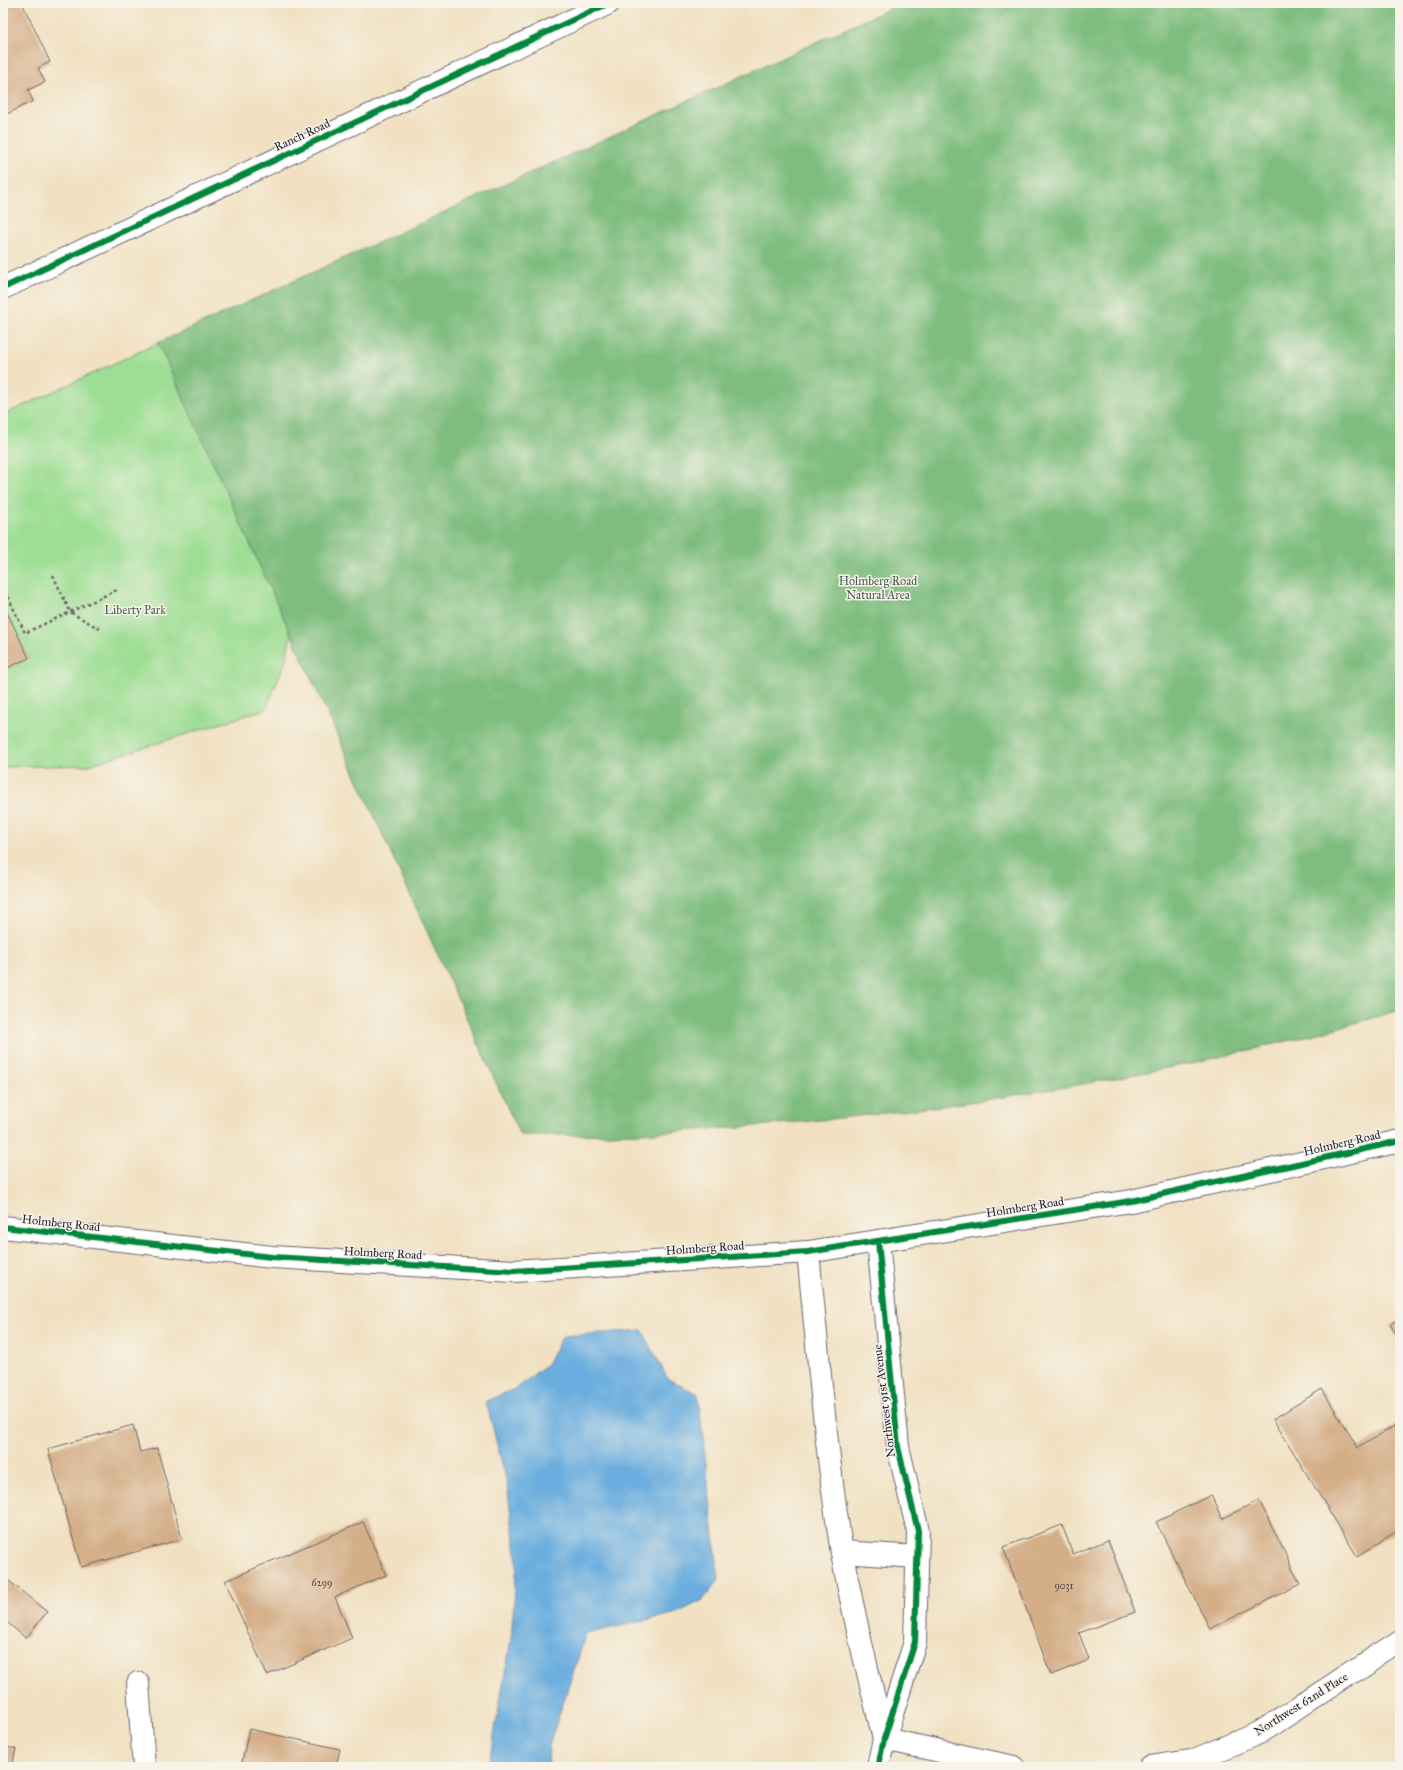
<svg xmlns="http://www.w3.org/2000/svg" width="1403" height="1770" font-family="'IM FELL Great Primer',serif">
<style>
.green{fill:#9ede94;stroke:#608068}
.forest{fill:#7ebd7e;stroke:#50705c}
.water{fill:#6aadde;stroke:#46688c}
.building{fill:#d4ae87}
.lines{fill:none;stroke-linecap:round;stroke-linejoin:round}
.minor-casing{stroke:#6a656a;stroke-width:24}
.path{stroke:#6a656a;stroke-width:2.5;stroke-dasharray:3 3;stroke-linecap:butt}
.minor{stroke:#fff;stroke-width:22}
.cycleway-casing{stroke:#f7f3e8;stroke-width:8}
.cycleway{stroke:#00873e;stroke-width:6}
.labels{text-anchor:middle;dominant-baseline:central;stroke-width:3;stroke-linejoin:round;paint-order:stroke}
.number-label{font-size:10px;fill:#4e454e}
.street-label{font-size:12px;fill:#22223b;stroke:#f7f3e8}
.park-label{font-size:12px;fill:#475a56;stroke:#f7f3e8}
</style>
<rect width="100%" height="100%" fill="#f7f3e8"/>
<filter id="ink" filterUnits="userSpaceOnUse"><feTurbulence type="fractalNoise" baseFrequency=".025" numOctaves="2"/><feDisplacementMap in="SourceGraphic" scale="8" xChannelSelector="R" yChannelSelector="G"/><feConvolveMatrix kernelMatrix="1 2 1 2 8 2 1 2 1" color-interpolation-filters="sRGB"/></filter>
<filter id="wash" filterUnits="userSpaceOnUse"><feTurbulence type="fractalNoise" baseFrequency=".012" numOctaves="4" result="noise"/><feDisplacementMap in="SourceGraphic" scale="16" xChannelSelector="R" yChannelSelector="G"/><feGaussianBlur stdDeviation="0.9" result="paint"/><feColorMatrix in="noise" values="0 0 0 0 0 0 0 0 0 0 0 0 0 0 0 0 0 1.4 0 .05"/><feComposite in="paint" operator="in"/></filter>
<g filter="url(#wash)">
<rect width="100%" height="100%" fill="#f1e1c2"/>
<path class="green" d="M 158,343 L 291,632 L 287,657 L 266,709 L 89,765 L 3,767 L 3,415 Z"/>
<path class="forest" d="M 902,3 L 1400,3 L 1400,1010 C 1264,1051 1124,1079 984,1100 C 831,1122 675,1136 520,1135 L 158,343 Z"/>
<path class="water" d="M 642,1330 L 668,1379 L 698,1394 L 719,1580 L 703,1600 L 677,1613 L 586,1634 L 549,1745 L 548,1767 L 486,1767 L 490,1757 L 511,1640 L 517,1563 L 507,1483 L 486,1401 L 517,1388 L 547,1364 L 563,1336 Z"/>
<g id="blocks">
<g class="building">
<path d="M 3,3 L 22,3 L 50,62 L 38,68 L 45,82 L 28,90 L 33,101 L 3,116 L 3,70 L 8,68 L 3,57 Z"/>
<path d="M 6,610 L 29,658 L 3,670 L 3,611 Z"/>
<path d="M 1400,1319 L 1400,1341 L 1390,1324 Z"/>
<path d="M 1322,1389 L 1358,1448 L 1396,1425 L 1400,1431 L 1400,1529 L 1357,1556 L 1273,1419 Z"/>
<path d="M 133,1425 L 140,1452 L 157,1448 L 182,1539 L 81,1567 L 48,1449 Z"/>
<path d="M 1211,1495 L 1222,1519 L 1259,1500 L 1300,1584 L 1210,1629 L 1156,1522 Z"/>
<path d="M 363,1522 L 386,1575 L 335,1597 L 352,1638 L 267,1675 L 225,1581 Z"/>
<path d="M 1062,1525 L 1073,1554 L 1108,1540 L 1135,1612 L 1079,1633 L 1089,1660 L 1051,1675 L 1003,1547 Z"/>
<path d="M 3,1576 L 47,1612 L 26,1638 L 3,1619 Z"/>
<path d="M 249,1729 L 340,1749 L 336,1767 L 241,1767 Z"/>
<path d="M 3,1746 L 16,1749 L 12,1767 L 3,1767 Z"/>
</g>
</g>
</g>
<g filter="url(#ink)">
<use href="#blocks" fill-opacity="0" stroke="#6a656a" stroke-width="1"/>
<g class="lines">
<defs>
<g id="minor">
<path d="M 3,288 L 609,3"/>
<path d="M 3,1227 L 272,1257 L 514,1271 L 808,1252 L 1131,1201 L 1400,1141"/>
<path d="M 808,1252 C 818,1352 826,1453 842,1553 C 853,1615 869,1677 884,1739"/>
<path d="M 842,1552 L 917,1557"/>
<path d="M 138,1683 L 144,1767"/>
<path d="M 884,1739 L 1014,1767"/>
<path d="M 878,1767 L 884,1739 L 915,1642 L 918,1531 L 898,1447 L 878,1241"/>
<path d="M 1150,1767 L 1192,1761 L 1261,1732 L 1400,1641"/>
</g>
</defs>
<use href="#minor" class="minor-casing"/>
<g class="path">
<path d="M 53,575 L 70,612 L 100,629"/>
<path d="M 3,586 L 25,633 L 119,589"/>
<path d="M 3,598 L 7,596"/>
</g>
<use href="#minor" class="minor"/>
<defs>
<g id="cycleway">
<path d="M 3,288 L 609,3"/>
<path d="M 3,1227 L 272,1257 L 514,1271 L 808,1252 L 1131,1201 L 1400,1141"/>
<path d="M 878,1767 L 884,1739 L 915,1642 L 918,1531 L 898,1447 L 878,1241"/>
</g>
</defs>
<use href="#cycleway" class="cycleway-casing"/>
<use href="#cycleway" class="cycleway"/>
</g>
</g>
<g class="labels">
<g class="number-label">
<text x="322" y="1583">6299</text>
<text x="1064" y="1586">9031</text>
</g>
<g class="street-label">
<text transform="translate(302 135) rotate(-25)">Ranch Road</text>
<text transform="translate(1342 1143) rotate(-13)">Holmberg Road</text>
<text transform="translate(1025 1207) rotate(-9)">Holmberg Road</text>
<text transform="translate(61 1223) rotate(6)">Holmberg Road</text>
<text transform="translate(705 1248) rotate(-4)">Holmberg Road</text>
<text transform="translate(383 1253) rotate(3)">Holmberg Road</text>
<text transform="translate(884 1401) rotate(-97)">Northwest 91st Avenue</text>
<text transform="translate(1301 1704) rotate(-32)">Northwest 62nd Place</text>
</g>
<g class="park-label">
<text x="878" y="581">Holmberg Road<tspan x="878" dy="14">Natural Area</tspan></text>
<text x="135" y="610">Liberty Park</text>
</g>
</g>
<rect width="1403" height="1770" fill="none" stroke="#f7f3e8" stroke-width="16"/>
</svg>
